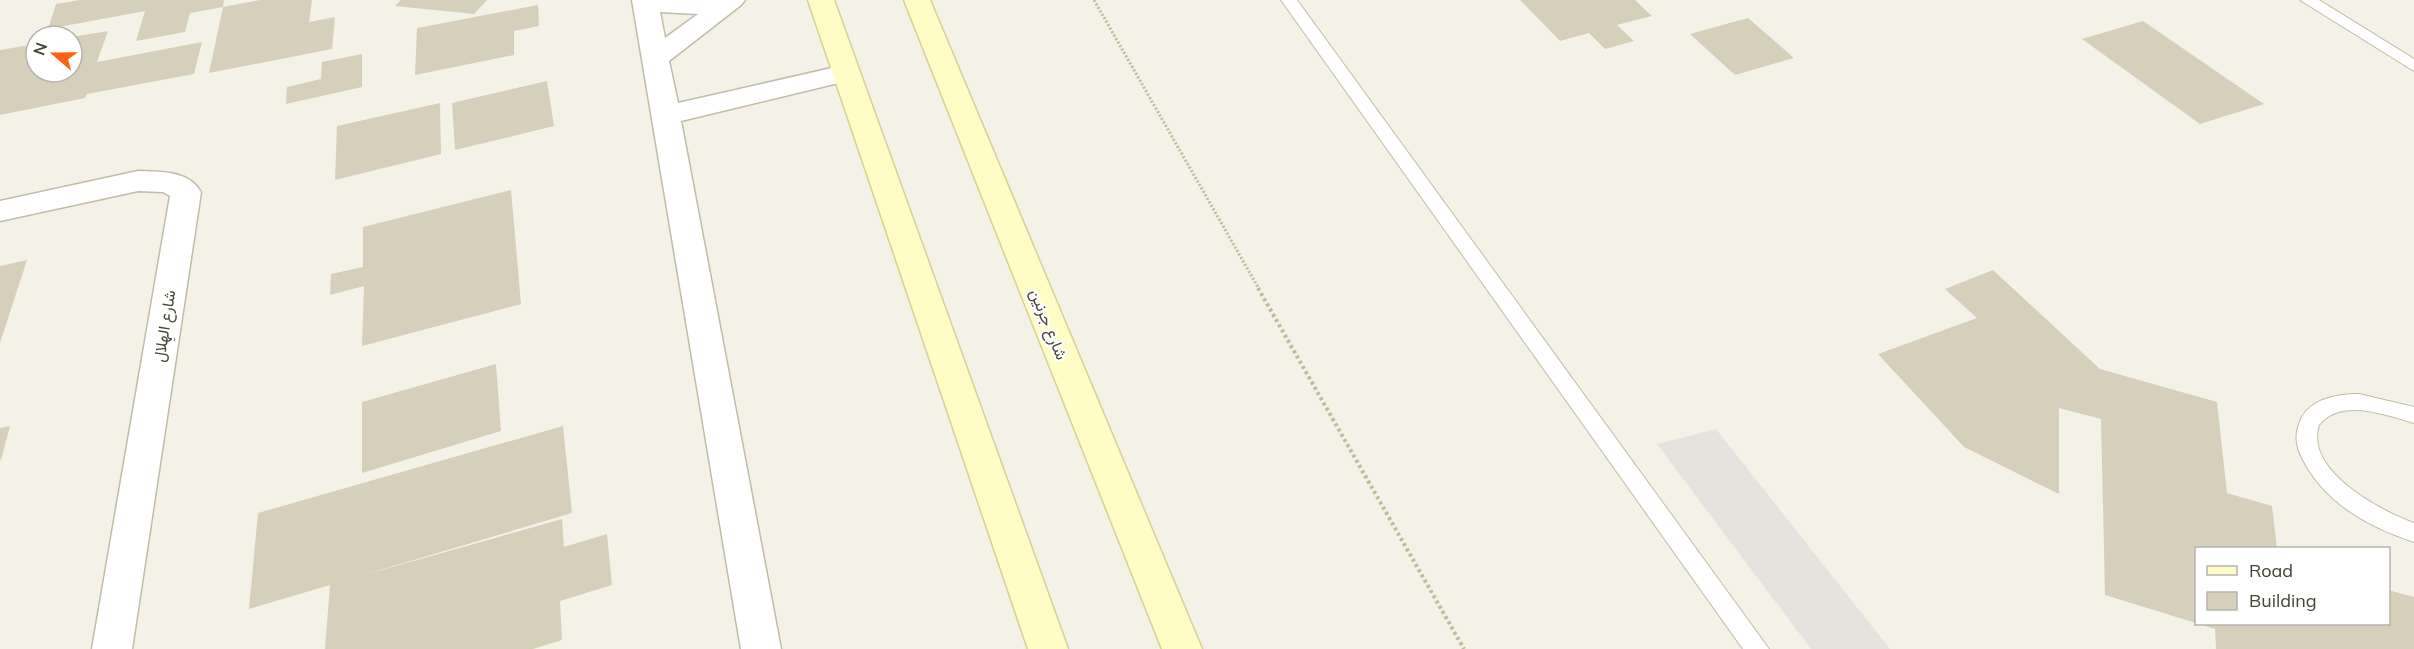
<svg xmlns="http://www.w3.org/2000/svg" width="2414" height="649" font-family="Mulish,Vazirmatn,sans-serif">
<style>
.parking{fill:#e4e3de}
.building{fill:#d6d0bb}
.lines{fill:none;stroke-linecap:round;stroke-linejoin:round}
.service-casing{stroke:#c0bca8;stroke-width:2}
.minor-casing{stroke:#c0bca8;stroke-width:3}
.secondary-casing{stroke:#d6d194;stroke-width:3}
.path-far1{stroke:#c2bb99;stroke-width:3;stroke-dasharray:2 2;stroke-linecap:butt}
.path{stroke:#c2bb99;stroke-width:4;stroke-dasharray:3 3;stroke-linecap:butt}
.service{fill:#fff;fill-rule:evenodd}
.minor{fill:#fff;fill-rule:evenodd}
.secondary{fill:#fffcc5;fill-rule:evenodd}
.labels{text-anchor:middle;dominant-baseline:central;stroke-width:4.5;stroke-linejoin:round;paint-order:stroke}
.street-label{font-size:16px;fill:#474335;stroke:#fff}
</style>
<rect width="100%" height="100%" fill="#f4f2e6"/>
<path class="parking" d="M 1716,429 L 1890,649 L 1811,649 L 1657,444 Z"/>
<g class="building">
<path d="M 80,0 L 224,0 L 223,7 L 190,13 L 185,32 L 136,41 L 145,11 L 48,29 L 56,4 Z"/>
<path d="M 260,0 L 312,0 L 309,22 L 335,17 L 332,49 L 209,73 L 223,7 Z"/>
<path d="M 401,0 L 487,0 L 474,14 L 395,6 Z"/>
<path d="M 1520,0 L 1635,0 L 1652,16 L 1617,25 L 1634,41 L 1605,49 L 1589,33 L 1560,41 Z"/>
<path d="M 538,5 L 539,26 L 514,31 L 514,55 L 415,75 L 417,28 Z"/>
<path d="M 1748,18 L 1794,58 L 1735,75 L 1690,34 Z"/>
<path d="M 2143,21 L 2264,104 L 2200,124 L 2082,39 Z"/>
<path d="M 108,31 L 97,62 L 202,42 L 194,74 L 87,94 L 85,98 L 0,115 L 0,50 L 36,44 L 36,72 L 72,72 L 72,37 Z"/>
<path d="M 362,54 L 362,87 L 286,104 L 287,87 L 321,79 L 322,62 Z"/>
<path d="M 547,81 L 554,126 L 455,150 L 452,103 Z"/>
<path d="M 440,103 L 441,154 L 335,180 L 337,126 Z"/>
<path d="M 511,190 L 521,304 L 362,346 L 364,286 L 330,295 L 331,274 L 363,267 L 363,227 Z"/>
<path d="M 27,260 L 0,343 L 0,266 Z"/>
<path d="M 1993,270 L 2100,369 L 2217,402 L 2227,493 L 2272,506 L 2277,548 L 2196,548 L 2196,623 L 2105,595 L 2101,419 L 2059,408 L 2059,494 L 1964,447 L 1878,354 L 1977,318 L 1945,289 Z"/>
<path d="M 496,364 L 501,431 L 362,473 L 362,402 Z"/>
<path d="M 10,426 L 1,460 L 0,460 L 0,428 Z"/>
<path d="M 563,426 L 572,513 L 357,577 L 562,519 L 564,547 L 607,534 L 612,585 L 560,601 L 562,640 L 533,649 L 325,649 L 330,585 L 249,609 L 258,513 Z"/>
<path d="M 2388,590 L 2414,597 L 2414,649 L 2216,649 L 2215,629 L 2199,624 L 2388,624 Z"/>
</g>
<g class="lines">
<defs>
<g id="service">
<path d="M 1281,0 L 1297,0 L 1769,649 L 1743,649 Z"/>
<path d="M 2300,0 L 2319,0 L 2414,59 L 2414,71 Z"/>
<path d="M 2359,394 L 2414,407 L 2414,423 C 2386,415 2341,397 2319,425 C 2304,471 2381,511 2414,523 L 2414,542 C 2369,527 2326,504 2303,460 C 2295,445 2294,433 2302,417 C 2313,398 2339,394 2359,394 Z"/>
</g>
<g id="minor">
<path d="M 632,0 L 745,0 L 741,5 L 669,61 L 678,103 L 845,65 L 855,67 L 859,73 L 855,79 L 681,121 L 781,649 L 741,649 ZM 660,12 L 698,14 L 665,38 Z"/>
<path d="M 138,171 C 161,172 188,170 201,192 L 132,649 L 92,649 L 170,196 L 163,192 L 138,191 L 0,221 L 0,201 Z"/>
</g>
<g id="secondary">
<path d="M 808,0 L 834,0 L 1068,649 L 1028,649 Z"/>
<path d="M 904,0 L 930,0 L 1202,649 L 1162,649 Z"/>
</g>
</defs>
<use href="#service" class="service-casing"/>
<use href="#minor" class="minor-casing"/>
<use href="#secondary" class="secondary-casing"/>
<path class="path-far1" d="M 1094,0 L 1259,289"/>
<path class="path" d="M 1258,288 L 1464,649"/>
<use href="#service" class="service"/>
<use href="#minor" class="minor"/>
<use href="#secondary" class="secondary"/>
</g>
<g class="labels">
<g class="street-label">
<text transform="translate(1049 324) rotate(68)">شارع جرنين</text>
<text transform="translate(164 326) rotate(-81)">شارع الهِلال</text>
</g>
</g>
<rect x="2195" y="547" width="195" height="78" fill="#ffffff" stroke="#b5b4ae" stroke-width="1.5"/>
<rect x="2207" y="566" width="30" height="9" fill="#fffcc5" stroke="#b5b4ae" stroke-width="1.5"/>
<text x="2249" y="577" font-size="18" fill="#474335">Road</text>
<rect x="2207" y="592" width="30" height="18" fill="#d6d0bb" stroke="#b5b4ae" stroke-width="1.5"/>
<text x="2249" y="607" font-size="18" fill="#474335">Building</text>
<g transform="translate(54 54) rotate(290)"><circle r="28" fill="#ffffff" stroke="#b5b4ae" stroke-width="1.5"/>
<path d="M0-4.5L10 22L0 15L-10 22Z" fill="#ff6112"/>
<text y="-9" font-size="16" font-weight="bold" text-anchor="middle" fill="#474335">N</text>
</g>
</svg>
